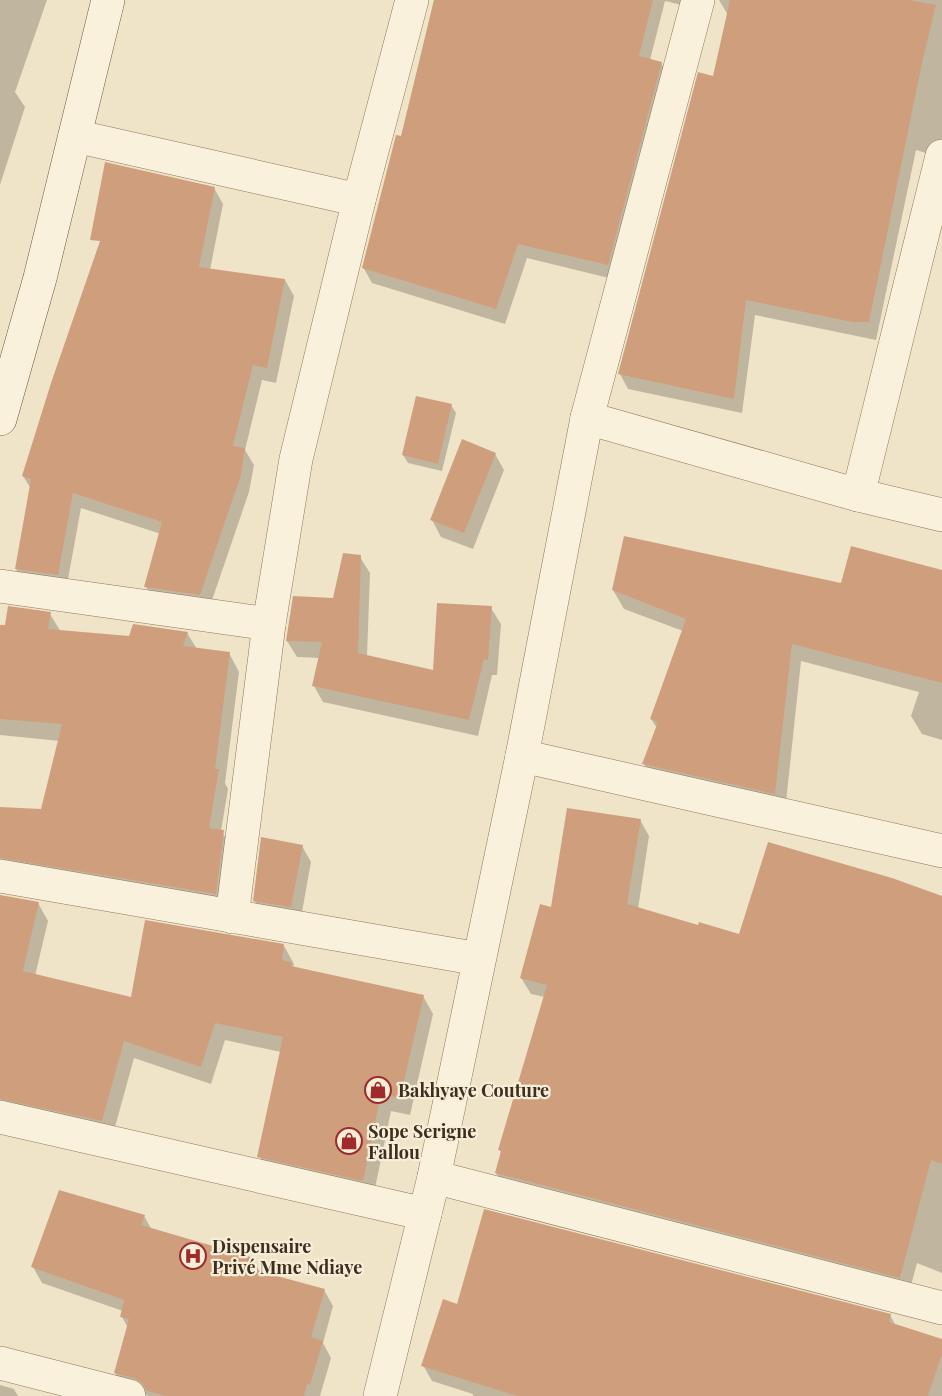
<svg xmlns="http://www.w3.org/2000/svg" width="942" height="1396" font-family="'Playfair Display',serif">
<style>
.shadow{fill:#0003}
.building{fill:#cf9f7d}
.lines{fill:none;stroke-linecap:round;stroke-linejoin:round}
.street-casing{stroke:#8d765c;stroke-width:34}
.secondary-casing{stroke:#6f573f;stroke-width:34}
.street{stroke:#faf1dc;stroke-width:33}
.secondary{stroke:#faf1dc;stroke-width:33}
.labels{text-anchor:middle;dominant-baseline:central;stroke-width:4.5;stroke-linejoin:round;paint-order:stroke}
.poi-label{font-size:18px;font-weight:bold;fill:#3d2e20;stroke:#f7eed8;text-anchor:start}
</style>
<rect width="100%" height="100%" fill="#f0e4c8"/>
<g class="shadow">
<path d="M 0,0 L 47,0 L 15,92 L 25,107 L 0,185 Z"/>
<path d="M 434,0 L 696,0 L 690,7 L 665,1 L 650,60 L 661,63 L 670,78 L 617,280 L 527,258 L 505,324 L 372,283 L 363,267 L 402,138 Z"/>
<path d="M 719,0 L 942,0 L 942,155 L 939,157 L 916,150 L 876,340 L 755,315 L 742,413 L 628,389 L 620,374 L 714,78 L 728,15 Z"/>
<path d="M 214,188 L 223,204 L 210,270 L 285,280 L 294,296 L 276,383 L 262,380 L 245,450 L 254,465 L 249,492 L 209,609 L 155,603 L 146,587 L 161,534 L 81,508 L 66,590 L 26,585 L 16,569 L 31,489 L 23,476 Z"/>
<path d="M 451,405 L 456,413 L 442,471 L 408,463 L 403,455 Z"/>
<path d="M 495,454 L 504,470 L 473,549 L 441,537 L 432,520 Z"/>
<path d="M 360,557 L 370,573 L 367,657 L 434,671 L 491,608 L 501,624 L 497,675 L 492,675 L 478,736 L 323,702 L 314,686 L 320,658 L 297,657 L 287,641 L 334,599 Z"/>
<path d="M 942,580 L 942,740 L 922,734 L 911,716 L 919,692 L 801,661 L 785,812 L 654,782 L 644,764 L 657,728 L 651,719 L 683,631 L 624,609 L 613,590 L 842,585 Z"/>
<path d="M 50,614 L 61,632 L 130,638 L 187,633 L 197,649 L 229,653 L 239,672 L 225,783 L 228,789 L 221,831 L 234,850 L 226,912 L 0,879 L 0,808 L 43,810 L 60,741 L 0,735 L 0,627 Z"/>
<path d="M 640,820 L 649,836 L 638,909 L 699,927 L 740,936 L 942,897 L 942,1273 L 917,1263 L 909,1293 L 505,1189 L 496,1173 L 502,1154 L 500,1150 L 545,997 L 531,994 L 521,978 L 552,909 Z"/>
<path d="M 302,846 L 311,862 L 300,923 L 264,917 L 254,900 Z"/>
<path d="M 0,897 L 38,903 L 48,921 L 35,976 L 132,999 L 284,946 L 294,964 L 293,968 L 423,996 L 433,1014 L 410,1115 L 391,1111 L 373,1198 L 270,1174 L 259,1156 L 281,1052 L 225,1040 L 211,1084 L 134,1058 L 112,1138 L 0,1120 Z"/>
<path d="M 144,1216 L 152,1230 L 253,1259 L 261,1274 L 324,1290 L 333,1306 L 323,1343 L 331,1358 L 320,1396 L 149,1396 L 125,1389 L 115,1373 L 128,1328 L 122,1317 L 123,1311 L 42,1283 L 33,1267 Z"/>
<path d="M 458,1305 L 890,1315 L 896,1326 L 942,1340 L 942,1396 L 473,1396 L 473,1394 L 432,1381 L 423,1365 Z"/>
<path d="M 0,1385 L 14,1389 L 18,1396 L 0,1396 Z"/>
</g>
<g class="building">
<path d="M 434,0 L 653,0 L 639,56 L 662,62 L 608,265 L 518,244 L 496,309 L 362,268 L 396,135 L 401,136 Z"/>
<path d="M 730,0 L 909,0 L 936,5 L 922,63 L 869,322 L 852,322 L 746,300 L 734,399 L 618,374 L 698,72 L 713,76 Z"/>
<path d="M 105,162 L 215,187 L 199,267 L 285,279 L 267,368 L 253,365 L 233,446 L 245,448 L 241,475 L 200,595 L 144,587 L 162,522 L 73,493 L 58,575 L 15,569 L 31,479 L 22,476 L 51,383 L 100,241 L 90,240 Z"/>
<path d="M 416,396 L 452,404 L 438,464 L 402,455 Z"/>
<path d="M 462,439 L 496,453 L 464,533 L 430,520 Z"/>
<path d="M 624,536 L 841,583 L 851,546 L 942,570 L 942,683 L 792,644 L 775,794 L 642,764 L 658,722 L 650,719 L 686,619 L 612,590 Z"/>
<path d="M 343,553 L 361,555 L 358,653 L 433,670 L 437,603 L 492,606 L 488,660 L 484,659 L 469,720 L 312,686 L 322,642 L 286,641 L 293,596 L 333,598 Z"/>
<path d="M 8,606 L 51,612 L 48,629 L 129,636 L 133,624 L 188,632 L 183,646 L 230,652 L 215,769 L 219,769 L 209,828 L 224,830 L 216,894 L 0,858 L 0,807 L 41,809 L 62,724 L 0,719 L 0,625 L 5,625 Z"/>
<path d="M 567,808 L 641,819 L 627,904 L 698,925 L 699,922 L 739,934 L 768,842 L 892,878 L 942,896 L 942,1164 L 931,1160 L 900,1278 L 495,1173 L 501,1151 L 498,1150 L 547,985 L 520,978 L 540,904 L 551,907 Z"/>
<path d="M 261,837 L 303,845 L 291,907 L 253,901 Z"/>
<path d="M 0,895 L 39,902 L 23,971 L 131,997 L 145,920 L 284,944 L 282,960 L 292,963 L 291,966 L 424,995 L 400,1098 L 381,1094 L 363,1181 L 257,1157 L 283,1037 L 215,1023 L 201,1067 L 124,1041 L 102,1121 L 0,1099 Z"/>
<path d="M 59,1190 L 145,1215 L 141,1225 L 254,1258 L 251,1269 L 325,1289 L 311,1337 L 323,1341 L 310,1385 L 307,1384 L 304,1396 L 165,1396 L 147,1391 L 142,1383 L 134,1378 L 114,1373 L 129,1319 L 120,1317 L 124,1300 L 31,1267 Z"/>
<path d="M 484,1209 L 891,1314 L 889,1322 L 942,1339 L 942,1354 L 928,1396 L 517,1396 L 421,1366 L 443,1299 L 457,1304 Z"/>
</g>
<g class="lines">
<defs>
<g id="street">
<path d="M 75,136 L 359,200"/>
<path d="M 587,418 L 858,495 L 942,515"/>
<path d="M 858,495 L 942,156"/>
<path d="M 0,586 L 269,624"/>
<path d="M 522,756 L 942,851"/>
<path d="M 0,876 L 479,959"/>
<path d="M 232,917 L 269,624 L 296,459 L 359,200 L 412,0"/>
<path d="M 0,1117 L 425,1214"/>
<path d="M 434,1177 L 942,1308"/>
<path d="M 0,1363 L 129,1396"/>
<path d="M 380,1396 L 434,1177 L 522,756 L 587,418 L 698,0"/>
</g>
<path id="secondary" d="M 0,419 L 40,278 L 108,0"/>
</defs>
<use href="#street" class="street-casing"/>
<use href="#secondary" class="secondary-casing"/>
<use href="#street" class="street"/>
<use href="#secondary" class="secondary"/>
</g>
<defs>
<symbol id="shop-ring" viewBox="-11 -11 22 22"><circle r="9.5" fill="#f7eed8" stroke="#9e2a2b" stroke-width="1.5"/><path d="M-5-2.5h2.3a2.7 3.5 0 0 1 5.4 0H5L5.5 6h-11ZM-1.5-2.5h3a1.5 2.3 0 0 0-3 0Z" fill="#9e2a2b"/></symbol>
<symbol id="hospital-ring" viewBox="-11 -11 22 22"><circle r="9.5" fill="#f7eed8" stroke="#9e2a2b" stroke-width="1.5"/><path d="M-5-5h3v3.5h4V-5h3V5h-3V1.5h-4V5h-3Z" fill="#9e2a2b"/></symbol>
</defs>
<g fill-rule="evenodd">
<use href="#shop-ring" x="363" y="1075" width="30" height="30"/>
<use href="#shop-ring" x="334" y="1126" width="30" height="30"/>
<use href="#hospital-ring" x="178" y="1241" width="30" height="30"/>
</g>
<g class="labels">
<g class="poi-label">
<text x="398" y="1090">Bakhyaye Couture</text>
<text x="368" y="1131">Sope Serigne<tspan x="368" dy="21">Fallou</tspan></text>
<text x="212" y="1246">Dispensaire<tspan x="212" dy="21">Privé Mme Ndiaye</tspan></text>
</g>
</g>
</svg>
